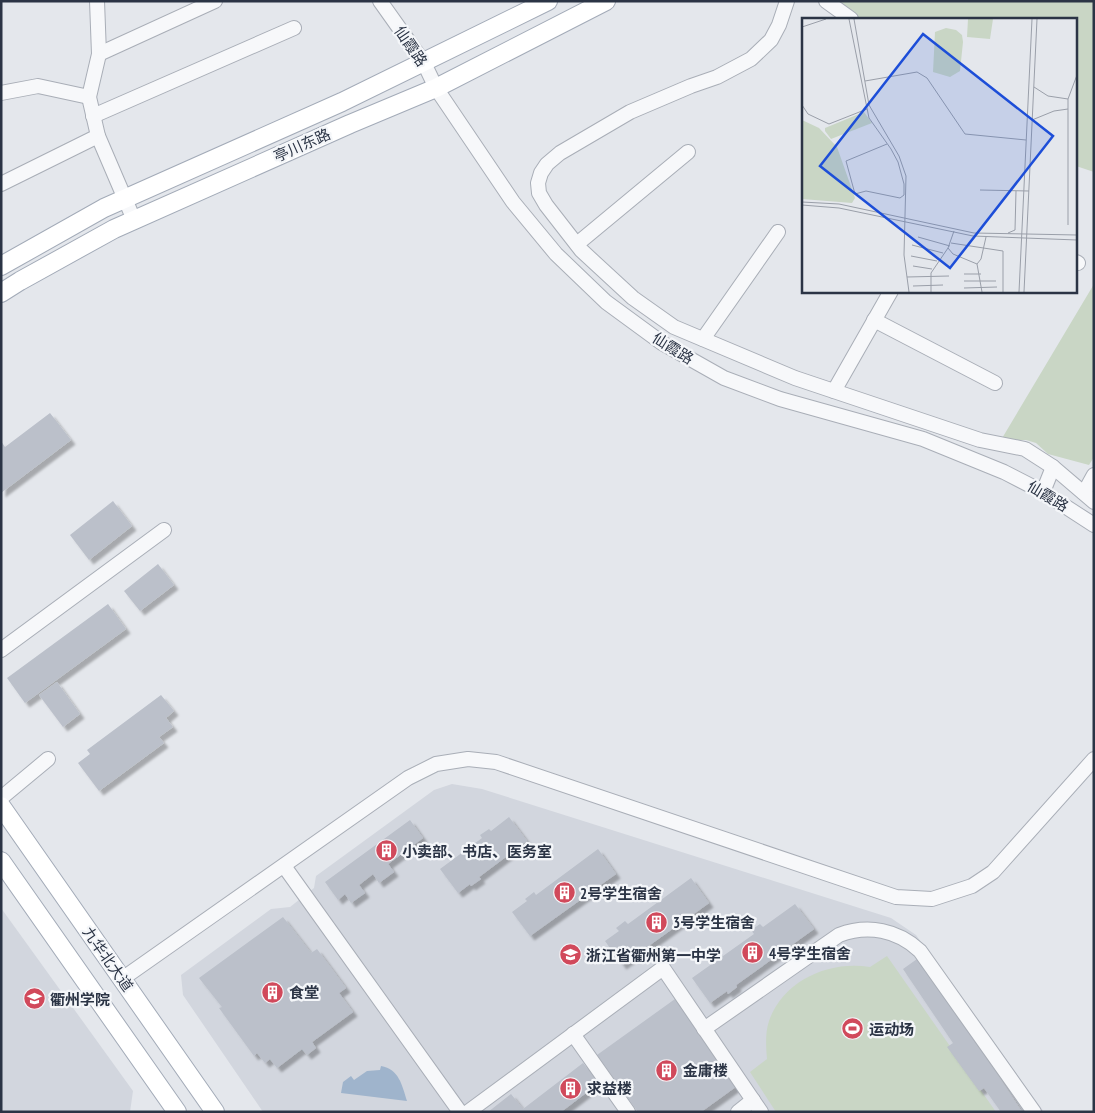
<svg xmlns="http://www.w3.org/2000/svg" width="1095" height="1113" font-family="'PT Sans Narrow','Noto Sans SC',sans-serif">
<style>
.built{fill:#d2d6de}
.green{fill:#c9d6c5}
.water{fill:#9fb4cc}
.building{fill:#bbc0ca;filter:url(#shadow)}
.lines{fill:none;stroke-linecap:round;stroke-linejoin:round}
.minor-casing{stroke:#a9aeb7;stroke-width:16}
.major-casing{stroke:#a3abb8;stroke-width:20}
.minor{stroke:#f7f8fa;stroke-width:14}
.major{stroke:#fff;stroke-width:18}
.labels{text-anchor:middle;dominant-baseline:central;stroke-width:4.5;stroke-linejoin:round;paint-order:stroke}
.street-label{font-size:15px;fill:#2b3445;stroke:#f4f6f9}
.poi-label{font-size:15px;font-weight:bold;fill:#2b3445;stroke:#f4f6f9;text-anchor:start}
.inset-road{fill:none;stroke:#9a9fa9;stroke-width:1}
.view{fill:#1d4ed8;fill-opacity:0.15;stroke:#1d4ed8;stroke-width:2.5}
.inset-edge{fill:none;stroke:#2b3445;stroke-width:2.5}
</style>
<defs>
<filter id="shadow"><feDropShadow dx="4.5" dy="4.5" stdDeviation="1" flood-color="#0004"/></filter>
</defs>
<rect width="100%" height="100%" fill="#e4e7ec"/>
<g class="built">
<path d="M 452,784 L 482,789 L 891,918 L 916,935 L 1044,1112 L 263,1112 L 183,995 L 181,975 L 271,909 L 290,907 L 314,888 L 316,876 L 434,790 Z"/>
<path d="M 1,908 L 133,1091 L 130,1112 L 1,1112 Z"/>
</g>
<g class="green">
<path d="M 836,1 L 1094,1 L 1094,172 L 1076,166 L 1076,19 L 857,19 Z"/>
<path d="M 1094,284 L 1094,457 L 1089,465 L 1048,454 L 1036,443 L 1026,440 L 1001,440 Z"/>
<path d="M 887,956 L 996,1112 L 776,1112 L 750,1072 L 767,1059 C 766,1047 765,1033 769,1021 C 783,980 830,960 870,967 Z"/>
</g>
<path class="water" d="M 381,1066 C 399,1069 402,1085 407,1101 L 341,1093 L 343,1082 L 351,1076 L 354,1080 L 367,1071 L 380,1070 Z"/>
<g class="building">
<path d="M 50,413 L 71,440 L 1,493 L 1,441 L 5,447 Z"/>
<path d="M 113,501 L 132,526 L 89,560 L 70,535 Z"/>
<path d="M 158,564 L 174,585 L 140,611 L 124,591 Z"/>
<path d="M 108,604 L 126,629 L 25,703 L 7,678 Z"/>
<path d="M 57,682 L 80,714 L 63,727 L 39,695 Z"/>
<path d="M 161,695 L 174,711 L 166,718 L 173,727 L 159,737 L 164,743 L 99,791 L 78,763 L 90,754 L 87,750 Z"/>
<path d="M 509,817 L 527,841 L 479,877 L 481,879 L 471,886 L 470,884 L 458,893 L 440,869 L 482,838 L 480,835 L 489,829 L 491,831 Z"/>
<path d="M 410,820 L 423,838 L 388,864 L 394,872 L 379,883 L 373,874 L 359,885 L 365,893 L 351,903 L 345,894 L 338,900 L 325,882 Z"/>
<path d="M 598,849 L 616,874 L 599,886 L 601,889 L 592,896 L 590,893 L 530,936 L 512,912 L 527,901 L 525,899 L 534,892 L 536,895 Z"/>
<path d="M 691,878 L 709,903 L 691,916 L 692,918 L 683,925 L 682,922 L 622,965 L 605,941 L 619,931 L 616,928 L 625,921 L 628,924 Z"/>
<path d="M 795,904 L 814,929 L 736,985 L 737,987 L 728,994 L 727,991 L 710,1003 L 692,978 L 754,934 L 751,930 L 760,924 L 763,927 Z"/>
<path d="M 283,917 L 311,953 L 317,949 L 346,988 L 339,993 L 353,1012 L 312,1042 L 316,1048 L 307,1055 L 302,1049 L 277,1068 L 270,1059 L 265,1063 L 257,1053 L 254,1056 L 219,1008 L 222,1007 L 199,978 Z"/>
<path d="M 917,959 L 999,1077 L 1022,1112 L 1001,1112 L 984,1088 L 979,1091 L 947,1047 L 953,1043 L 903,969 Z"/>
<path d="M 675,999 L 737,1086 L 701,1112 L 638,1112 L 597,1055 Z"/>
<path d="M 583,1063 L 599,1083 L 561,1112 L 488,1112 L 511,1094 L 523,1109 Z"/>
</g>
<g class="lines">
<defs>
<g id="minor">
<path d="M 97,1 L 99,54 L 89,97 L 98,136 L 134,220"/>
<path d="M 380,1 L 424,63 L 436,88 L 513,202 L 556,254 L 606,302 L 662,343 L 724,378 L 780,399 L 923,439 L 1004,472 L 1043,492 L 1094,525"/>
<path d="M 787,1 L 779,25 L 771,40 L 751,59 L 717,77 L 691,86 L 630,112 L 560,153 L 547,164 L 541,173 L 538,183 L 539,193 L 546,205 L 581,250 L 633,298 L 674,327 L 795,378 L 980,440 L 1025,449 L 1053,467 L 1094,502"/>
<path d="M 826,1 L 851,19"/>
<path d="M 99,54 L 215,1"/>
<path d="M 1,93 L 38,86 L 89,97"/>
<path d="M 93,116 L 294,28"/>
<path d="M 1,184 L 98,136"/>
<path d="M 577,244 L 688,152"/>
<path d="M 1076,262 L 1078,263"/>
<path d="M 874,320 L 995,383"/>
<path d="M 703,339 L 778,232"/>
<path d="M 834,391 L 891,291"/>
<path d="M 1043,492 L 1053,467"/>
<path d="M 1084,493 L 1094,475"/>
<path d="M 1,650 L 164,530"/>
<path d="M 1,798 L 48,759"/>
<path d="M 284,866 L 460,1112"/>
<path d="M 122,979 L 408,778 L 436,764 L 468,759 L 496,762 L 896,897 L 932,899 L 972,886 L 993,872 L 1094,759"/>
<path d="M 704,1029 L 839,935 C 868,924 898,930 920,951 L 1034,1112"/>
<path d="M 573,1034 L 628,1112"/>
<path d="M 468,1112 L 663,968 L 761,1112"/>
<path d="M 738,1112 L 753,1100"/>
</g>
<g id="major">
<path d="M 1,266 L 104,208 L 342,102 L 548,1"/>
<path d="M 1,293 L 20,281 L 114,229 L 350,124 L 436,88 L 606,1"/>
<path d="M 1,806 L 215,1112"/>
<path d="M 1,861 L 177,1112"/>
</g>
</defs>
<use href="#minor" class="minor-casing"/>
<use href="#major" class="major-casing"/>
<use href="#minor" class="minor"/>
<use href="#major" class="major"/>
</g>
<defs>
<symbol id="building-disc" viewBox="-11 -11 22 22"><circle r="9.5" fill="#d1495b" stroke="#f4f6f9"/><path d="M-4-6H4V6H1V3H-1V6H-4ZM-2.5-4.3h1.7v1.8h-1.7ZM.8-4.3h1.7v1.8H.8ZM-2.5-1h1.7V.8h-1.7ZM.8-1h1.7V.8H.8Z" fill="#fff"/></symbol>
<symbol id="school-disc" viewBox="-11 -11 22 22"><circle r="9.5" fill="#d1495b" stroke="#f4f6f9"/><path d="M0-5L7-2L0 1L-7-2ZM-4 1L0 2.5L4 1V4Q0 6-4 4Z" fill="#fff"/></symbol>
<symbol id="university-disc" viewBox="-11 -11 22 22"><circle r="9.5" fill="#d1495b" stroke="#f4f6f9"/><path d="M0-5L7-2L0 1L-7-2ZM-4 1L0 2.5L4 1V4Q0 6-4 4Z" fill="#fff"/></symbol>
<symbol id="stadium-disc" viewBox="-11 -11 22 22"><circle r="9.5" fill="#d1495b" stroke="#f4f6f9"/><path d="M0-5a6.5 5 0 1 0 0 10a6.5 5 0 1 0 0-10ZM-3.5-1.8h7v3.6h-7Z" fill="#fff"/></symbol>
</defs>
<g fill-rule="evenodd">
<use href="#building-disc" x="374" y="838" width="25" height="25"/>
<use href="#building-disc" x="552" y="880" width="25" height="25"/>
<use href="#building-disc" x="644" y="910" width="25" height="25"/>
<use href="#building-disc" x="740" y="940" width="25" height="25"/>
<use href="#school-disc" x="558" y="942" width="25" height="25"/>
<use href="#building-disc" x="260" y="980" width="25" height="25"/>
<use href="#university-disc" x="22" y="986" width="25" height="25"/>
<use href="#stadium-disc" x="840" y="1016" width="25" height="25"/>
<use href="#building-disc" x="654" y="1058" width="25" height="25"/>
<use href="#building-disc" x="558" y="1076" width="25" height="25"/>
</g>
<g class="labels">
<g class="street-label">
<text transform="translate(411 46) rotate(56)">仙霞路</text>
<text transform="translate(302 145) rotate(-24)">亭川东路</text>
<text transform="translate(673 348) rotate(32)">仙霞路</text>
<text transform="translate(1048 496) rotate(31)">仙霞路</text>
<text transform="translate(108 959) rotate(55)">九华北大道</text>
</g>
<g class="poi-label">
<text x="402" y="851">小卖部、书店、医务室</text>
<text x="580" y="893">2号学生宿舍</text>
<text x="673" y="922">3号学生宿舍</text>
<text x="769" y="953">4号学生宿舍</text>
<text x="586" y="955">浙江省衢州第一中学</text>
<text x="289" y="992">食堂</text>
<text x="50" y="999">衢州学院</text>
<text x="869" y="1029">运动场</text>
<text x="683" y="1070">金庸楼</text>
<text x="587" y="1088">求益楼</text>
</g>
</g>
<g transform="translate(802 18)">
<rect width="275" height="275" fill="#e4e7ec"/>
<path d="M 166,1 L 191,1 L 188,21 L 165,19 ZM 144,10 L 154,12 L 160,17 L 161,24 L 158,53 L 148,59 L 131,54 L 133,14 ZM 62,94 L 70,105 L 29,121 L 23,113 L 23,110 ZM 0,102 L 17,110 L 35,129 L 53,180 L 50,185 L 0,181 Z" fill="#c9d6c5"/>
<path class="inset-road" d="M 47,1 L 67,100 L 72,107 L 89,131 L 96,144 L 102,166 L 102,177 L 98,180 L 64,173 L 53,176 L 44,143 L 85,126M 52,1 L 67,87 L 97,138 L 104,158 L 102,237 L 107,274M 0,9 L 24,1M 63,63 L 115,54 L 125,60 L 163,116 L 224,122M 232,69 L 246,78 L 266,81M 0,87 L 6,96 L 27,106 L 65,91M 230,102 L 252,93 L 266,91M 178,172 L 227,173M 0,184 L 37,186 L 172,215 L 275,217M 0,187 L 37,190 L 171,218 L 275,222M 266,207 L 266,81 L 275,57M 206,215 L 213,212 L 214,173M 116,219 L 148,228M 149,225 L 201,233 L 201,274M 110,227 L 141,235M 146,230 L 151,236 L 175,246 L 180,274M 109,238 L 135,243M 175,246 L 179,241 L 184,219M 111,248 L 130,251M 162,256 L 179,256M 105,259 L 147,258M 162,263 L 194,263M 111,268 L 141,267M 162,270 L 195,269M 129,274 L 129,255 L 146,230 L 152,213M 217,274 L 230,1M 222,274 L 235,1"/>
<path class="view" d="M 121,16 L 251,118 L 148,250 L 18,148 Z"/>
<rect width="275" height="275" class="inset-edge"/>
</g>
<rect width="1095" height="1113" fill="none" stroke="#2b3445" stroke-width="5"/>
</svg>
